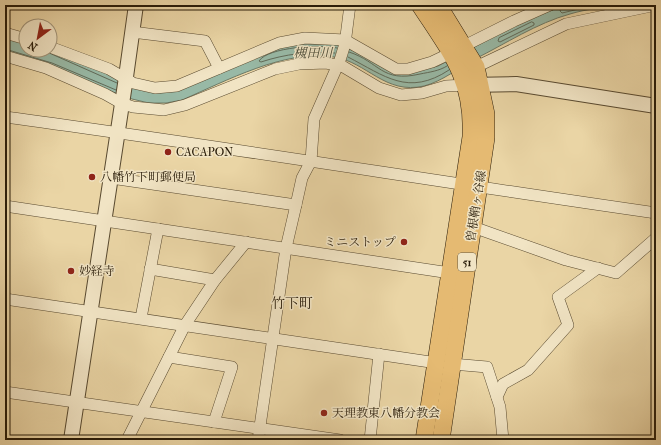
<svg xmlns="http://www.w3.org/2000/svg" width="661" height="445" font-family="'IM FELL French Canon','Noto Serif JP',serif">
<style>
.water{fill:#98b9a6;stroke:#6c7a67}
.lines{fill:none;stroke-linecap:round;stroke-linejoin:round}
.shore{stroke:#606a58;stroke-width:1}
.minor-casing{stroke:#594a30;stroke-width:12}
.tertiary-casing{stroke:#594a30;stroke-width:16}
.primary-casing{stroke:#291c09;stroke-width:18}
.minor{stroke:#f1e4c4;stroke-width:11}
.tertiary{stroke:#f1e4c4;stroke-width:14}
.primary{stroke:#e5ba72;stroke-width:17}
.poi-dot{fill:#8f2418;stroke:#f1e4c4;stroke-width:1.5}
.labels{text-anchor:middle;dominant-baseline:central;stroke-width:3;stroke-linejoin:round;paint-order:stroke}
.shield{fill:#f1e4c4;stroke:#655841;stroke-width:1}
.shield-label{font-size:11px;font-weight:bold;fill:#291c09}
.poi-label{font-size:12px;fill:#291c09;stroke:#f1e4c4;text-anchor:start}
.street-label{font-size:12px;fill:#291c09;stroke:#f1e4c4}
.water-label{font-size:13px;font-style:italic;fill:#4a4b38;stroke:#f1e4c4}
.quarter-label{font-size:14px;fill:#291c09;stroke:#f1e4c4}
</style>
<rect width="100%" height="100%" fill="#ead5a5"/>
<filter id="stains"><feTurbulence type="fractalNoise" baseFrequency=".005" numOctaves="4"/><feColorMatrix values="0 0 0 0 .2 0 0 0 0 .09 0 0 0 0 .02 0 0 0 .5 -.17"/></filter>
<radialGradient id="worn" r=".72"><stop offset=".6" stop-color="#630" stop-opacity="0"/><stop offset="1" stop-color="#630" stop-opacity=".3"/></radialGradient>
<path class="water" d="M 566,5 L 618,5 C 602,8 586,9 570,14 C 537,23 505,44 475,59 C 458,68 443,81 424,86 C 385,95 367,62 334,57 C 285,49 226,81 182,100 L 166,103 L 149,103 L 132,99 L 5,52 L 5,36 L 26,42 L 26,50 L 48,50 L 151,91 L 268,50 L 293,44 L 335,44 L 412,72 L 438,66 L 526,20 Z"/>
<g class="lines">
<g class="shore">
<path d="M 562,5 L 560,11 L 562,13 L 596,5"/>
<path d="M 532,22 L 534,23 L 534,25 L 500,42 L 498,41 L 499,38 Z"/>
<path d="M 5,49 L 52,63 L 116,90"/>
<path d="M 47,52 L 117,83"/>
<path d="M 349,52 C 380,62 381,83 420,74 C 430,72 439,71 447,66"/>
<path d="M 335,53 C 310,51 285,54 261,62 L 259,61 C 268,47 321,44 337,48"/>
<path d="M 348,57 C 385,76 408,97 449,70"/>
</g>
<defs>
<g id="minor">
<path d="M 132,32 L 205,41 L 219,68"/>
<path d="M 5,33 L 26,39"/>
<path d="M 464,46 L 514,21 L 550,5"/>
<path d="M 50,47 L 109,69 L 133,83 L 155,88 L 177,86 L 279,43 L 305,38 L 345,40 L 396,69 L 408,69 L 432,62 L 451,53"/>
<path d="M 5,56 L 46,68 L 105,94 L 121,103 L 133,107 L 164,110 L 185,105 L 275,69 L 299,64 L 326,63 L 342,66 L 379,88 L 401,95 L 422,93 L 446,86 L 466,85"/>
<path d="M 476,67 L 566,24 L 656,5"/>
<path d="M 5,117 C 222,146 439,182 656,213"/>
<path d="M 111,178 L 296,205"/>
<path d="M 5,206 L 450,273"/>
<path d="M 473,227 L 566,260 L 616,273 L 656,238"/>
<path d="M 150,269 L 215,280"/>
<path d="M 5,299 L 437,363"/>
<path d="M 141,318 L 158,229"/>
<path d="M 169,357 L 232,367 L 214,422"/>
<path d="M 452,364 L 487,367 L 500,407 L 503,440"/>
<path d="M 5,392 L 340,440"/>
<path d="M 497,397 L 503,384 L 528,370 L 568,325 L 558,297 L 598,268"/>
<path d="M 127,440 L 185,325 L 215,280 L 246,242"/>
<path d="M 258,440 L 286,248 L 296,205 L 302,178 L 311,161 L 314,119 L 340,60 L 345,44 L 350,5"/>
<path d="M 370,440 L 379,354"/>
</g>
<g id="tertiary">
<path d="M 469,85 L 516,84 L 656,106"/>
<path d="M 71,440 L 125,84 L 136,5"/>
</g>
<g id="primary">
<path d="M 420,5 C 450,51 474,79 471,137 L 424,440"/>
<path d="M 438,5 L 476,67 L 486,114 L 486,138 L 441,440"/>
</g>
</defs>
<use href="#minor" class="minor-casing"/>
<use href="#tertiary" class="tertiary-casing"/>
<use href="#primary" class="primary-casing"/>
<use href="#minor" class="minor"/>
<use href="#tertiary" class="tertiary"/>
<use href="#primary" class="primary"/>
</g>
<g class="poi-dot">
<circle cx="168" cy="152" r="4"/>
<circle cx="92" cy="177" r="4"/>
<circle cx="404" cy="242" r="4"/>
<circle cx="71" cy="271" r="4"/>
<circle cx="324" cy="413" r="4"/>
</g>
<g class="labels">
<rect class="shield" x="458" y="253" width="18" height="18" rx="3"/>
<g class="shield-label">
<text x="467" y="262">51</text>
</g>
<g class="poi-label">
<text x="176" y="152">CACAPON</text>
<text x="100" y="177">八幡竹下町郵便局</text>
<text x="396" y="242" text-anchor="end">ミニストップ</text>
<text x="79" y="271">妙経寺</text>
<text x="332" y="413">天理教東八幡分教会</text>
</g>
<g class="street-label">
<text transform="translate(476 206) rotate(-81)">曽根鞘ヶ谷線</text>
</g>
<g class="water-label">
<text transform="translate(313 53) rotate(-1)">槻田川</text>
</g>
<g class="quarter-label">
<text x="292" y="303">竹下町</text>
</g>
</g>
<rect width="661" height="445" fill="none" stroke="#ead5a5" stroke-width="20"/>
<rect x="6" y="6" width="649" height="433" fill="none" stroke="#291c09" stroke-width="2"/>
<rect x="10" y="10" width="641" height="425" fill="none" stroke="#291c09"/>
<g transform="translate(38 38) rotate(212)"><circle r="19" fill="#f1e4c4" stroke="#a19479"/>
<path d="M0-3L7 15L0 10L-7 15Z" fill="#8f2418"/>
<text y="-6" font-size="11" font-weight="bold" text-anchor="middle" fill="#291c09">N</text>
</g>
<rect width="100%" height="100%" filter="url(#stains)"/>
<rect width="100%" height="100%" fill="url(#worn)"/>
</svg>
